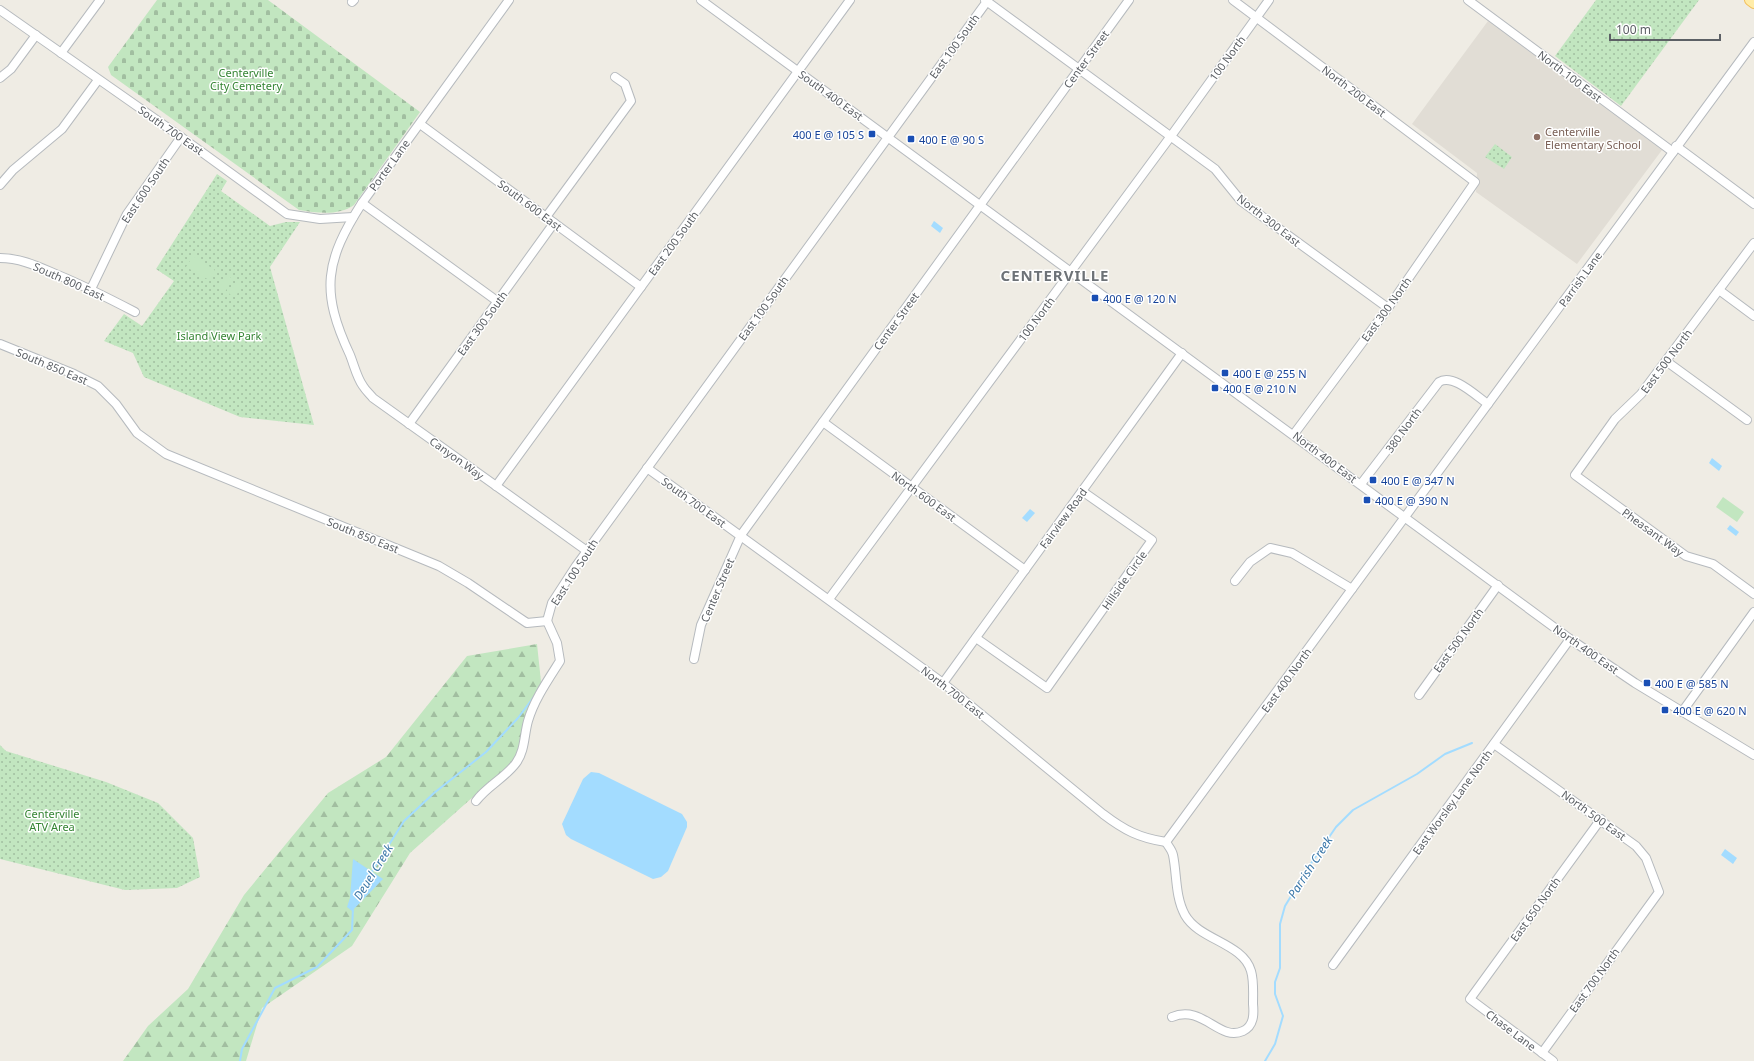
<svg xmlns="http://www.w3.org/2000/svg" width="1754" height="1061" font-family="'Noto Sans',sans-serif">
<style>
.education{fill:#e1ddd5}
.green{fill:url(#green-dots)}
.forest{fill:url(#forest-firs)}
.cemetery{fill:url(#cemetery-stones)}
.pitch{fill:#c2e6c0}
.water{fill:#a3dcff}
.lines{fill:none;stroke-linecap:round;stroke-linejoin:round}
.stream{stroke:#a3dcff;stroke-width:2}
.minor-casing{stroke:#b6babe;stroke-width:10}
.major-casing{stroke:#f3bf59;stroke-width:12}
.minor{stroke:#fff;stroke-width:8}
.major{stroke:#ffeca8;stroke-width:10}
.transit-dot{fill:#1a4fb4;stroke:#fff;stroke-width:1.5}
.education-dot{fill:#8d6e63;stroke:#fff;stroke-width:1.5}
.labels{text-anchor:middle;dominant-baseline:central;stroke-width:3;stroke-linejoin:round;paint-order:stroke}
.street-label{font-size:11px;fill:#5c6065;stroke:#fff}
.park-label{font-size:11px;fill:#348433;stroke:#fff}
.education-label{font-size:11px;fill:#785e54;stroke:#fff;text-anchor:start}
.transit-label{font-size:11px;fill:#164399;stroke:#fff;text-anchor:start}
.water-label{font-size:12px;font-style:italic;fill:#3c78a9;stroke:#fff}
.district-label{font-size:15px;font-weight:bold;letter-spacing:1px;fill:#6d7277;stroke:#fff}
</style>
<defs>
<pattern id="green-dots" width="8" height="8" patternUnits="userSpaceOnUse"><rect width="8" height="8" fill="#c2e6c0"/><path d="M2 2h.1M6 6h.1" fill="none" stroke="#a1bea0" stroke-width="1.8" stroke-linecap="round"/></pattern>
<pattern id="forest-firs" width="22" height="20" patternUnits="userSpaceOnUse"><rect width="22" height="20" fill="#c2e6c0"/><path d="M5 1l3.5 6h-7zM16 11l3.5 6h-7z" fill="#a1bea0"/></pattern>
<pattern id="cemetery-stones" width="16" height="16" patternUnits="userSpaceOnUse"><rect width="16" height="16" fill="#c2e6c0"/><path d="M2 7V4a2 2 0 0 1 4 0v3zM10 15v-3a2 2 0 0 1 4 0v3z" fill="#a1bea0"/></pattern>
</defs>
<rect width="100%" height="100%" fill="#efece4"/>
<path class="education" d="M 1488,21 L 1662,150 L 1577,264 L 1476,192 L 1477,173 L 1412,124 Z"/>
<g class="green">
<path d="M 1596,0 L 1699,0 L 1621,106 L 1555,56 Z"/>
<path d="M 1495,144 L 1512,157 L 1504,169 L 1485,157 Z"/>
<path d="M 217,174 L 227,181 L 221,191 L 270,226 L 286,222 L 300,222 L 270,267 L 314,425 L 240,417 L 144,377 L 133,353 L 104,341 L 124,314 L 142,326 L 174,281 L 156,269 Z"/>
<path d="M 0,745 L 6,751 L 106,782 L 158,803 L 193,838 L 200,877 L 177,888 L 125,890 L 0,859 Z"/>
</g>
<path class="forest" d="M 537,644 L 542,691 L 519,756 L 410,853 L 352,946 L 262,1008 L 246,1061 L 123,1061 L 148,1026 L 188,989 L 244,895 L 328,793 L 386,757 L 467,656 Z"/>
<path class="cemetery" d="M 157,0 L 268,0 L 420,112 L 354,205 C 339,216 317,213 299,210 L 111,75 L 108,67 Z"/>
<g class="pitch">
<path d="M 193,256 L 215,270 L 209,280 L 186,267 Z"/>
<path d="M 227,275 L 233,279 L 225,292 L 219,288 Z"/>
<path d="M 237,281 L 243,285 L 235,297 L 229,294 Z"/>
<path d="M 1723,497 L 1744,512 L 1737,522 L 1716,507 Z"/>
</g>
<g class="water">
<path d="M 934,221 L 943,228 L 940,233 L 931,226 Z"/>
<path d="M 1712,458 L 1722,466 L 1719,471 L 1709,463 Z"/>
<path d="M 1030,509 L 1035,513 L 1027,522 L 1022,518 Z"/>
<path d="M 1730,525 L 1739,532 L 1736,536 L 1727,529 Z"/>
<path d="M 591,772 L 599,773 L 682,814 L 687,822 L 687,827 L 668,871 L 661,877 L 653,879 L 571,839 L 566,835 L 562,824 L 583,779 Z"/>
<path d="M 1725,849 L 1737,858 L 1733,864 L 1721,855 Z"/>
<path d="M 353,859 L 383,879 L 352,911 L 347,907 L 350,898 Z"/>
</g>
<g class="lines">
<g class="stream">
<path d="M 371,873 L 404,821 L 434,793 L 486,752 L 518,718 L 536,694"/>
<path d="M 240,1061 L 242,1049 L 275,988 L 317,967 L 352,930 L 353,908"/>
<path d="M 1265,1061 L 1275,1044 L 1283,1016 L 1275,994 L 1275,982 L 1280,968 L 1280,924 L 1285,906 L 1312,862 L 1336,827 L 1353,810 L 1417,774 L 1445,754 L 1472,743"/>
</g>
<defs>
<g id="minor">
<path d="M 509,0 L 362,203 C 325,261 320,291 350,355 C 354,365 357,378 363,386 C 366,391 370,394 373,398 L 587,551"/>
<path d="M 701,0 L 1570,639 L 1635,683 L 1754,755"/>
<path d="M 985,0 L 1215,169 L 1241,201 L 1388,308"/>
<path d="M 1233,0 L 1475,182 L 1388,308 L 1294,434"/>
<path d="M 1468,0 L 1673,152"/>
<path d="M 352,2 L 354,0"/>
<path d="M 0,10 L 181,137 L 287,214 L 320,219 L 353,217"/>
<path d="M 61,53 L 100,0"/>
<path d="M 0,78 L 11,69 L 36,35"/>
<path d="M 420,124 L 641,287"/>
<path d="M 1676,146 L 1754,204"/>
<path d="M 0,185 L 13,170 L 62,129 L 98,80"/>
<path d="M 362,203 L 497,301"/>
<path d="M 546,217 L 631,101 L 625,84 L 615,77"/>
<path d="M 1754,243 L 1641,394 L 1615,419 L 1575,475 L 1686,556 L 1713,564 L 1754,594"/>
<path d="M 0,258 C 21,258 39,267 58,275 C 85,286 110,299 135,312"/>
<path d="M 91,289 L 127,214 L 181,137"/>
<path d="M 1719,290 L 1754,316"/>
<path d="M 0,344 L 74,374 L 98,386 L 116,404 L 137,433 L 166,454 L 439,566 L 468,583 L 527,623 L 547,621"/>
<path d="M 1666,361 L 1747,420"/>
<path d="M 823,422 L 1025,570"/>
<path d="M 409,424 L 554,223"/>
<path d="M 647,468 L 943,683 L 1103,814 C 1124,830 1139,838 1166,842"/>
<path d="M 1361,484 L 1439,382 C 1453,373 1476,396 1488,404"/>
<path d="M 496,486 L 850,0"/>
<path d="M 1235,581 L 1250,562 L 1270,548 L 1292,553 L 1352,589"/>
<path d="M 829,599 L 1171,136 L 1269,0"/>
<path d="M 547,621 L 552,603 L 576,566 L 988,0"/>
<path d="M 976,638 L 1047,688 L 1152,540 L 1082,491"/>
<path d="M 694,659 L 701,625 L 741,535 L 1129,0"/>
<path d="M 943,683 L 1182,353"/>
<path d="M 1419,695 L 1498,585"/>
<path d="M 1682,712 L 1754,612"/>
<path d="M 1494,744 L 1636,846 L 1646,858 L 1659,892 L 1542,1053"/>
<path d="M 476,801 C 487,786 505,778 516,763 C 525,751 524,735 528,721 C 534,700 548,680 560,661 L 557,643 L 547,621"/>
<path d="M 1166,842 L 1754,42"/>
<path d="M 1166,842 C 1168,846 1172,850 1173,855 C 1177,874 1175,897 1185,915 C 1199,940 1243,943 1251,971 C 1254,981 1253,993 1253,1004 C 1254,1014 1254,1026 1243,1031 C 1219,1042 1203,1004 1172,1017"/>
<path d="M 1333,965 L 1570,639"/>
<path d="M 1553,1061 L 1470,999 L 1601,819"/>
</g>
<path id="major" d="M 1750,0 L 1754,3"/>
</defs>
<use href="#minor" class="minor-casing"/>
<use href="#major" class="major-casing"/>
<use href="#minor" class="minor"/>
<use href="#major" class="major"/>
</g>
<g class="transit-dot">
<rect x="868" y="130" width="8" height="8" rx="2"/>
<rect x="907" y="135" width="8" height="8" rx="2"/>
<rect x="1091" y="294" width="8" height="8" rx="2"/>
<rect x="1221" y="369" width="8" height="8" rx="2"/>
<rect x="1211" y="384" width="8" height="8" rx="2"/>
<rect x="1369" y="476" width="8" height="8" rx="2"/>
<rect x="1363" y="496" width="8" height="8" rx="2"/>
<rect x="1643" y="679" width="8" height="8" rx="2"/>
<rect x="1661" y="706" width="8" height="8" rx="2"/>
</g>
<circle class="education-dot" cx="1537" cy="137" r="4"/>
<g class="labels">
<g class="street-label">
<text transform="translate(954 46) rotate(-54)">East 100 South</text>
<text transform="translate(1227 58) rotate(-54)">100 North</text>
<text transform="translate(1086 59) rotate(-54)">Center Street</text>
<text transform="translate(1570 76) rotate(37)">North 100 East</text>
<text transform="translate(1354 91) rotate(37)">North 200 East</text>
<text transform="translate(831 95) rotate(36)">South 400 East</text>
<text transform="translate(171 130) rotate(35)">South 700 East</text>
<text transform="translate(389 165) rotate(-54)">Porter Lane</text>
<text transform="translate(145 190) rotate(-56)">East 600 South</text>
<text transform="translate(530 205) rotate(37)">South 600 East</text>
<text transform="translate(1269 220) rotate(38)">North 300 East</text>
<text transform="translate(673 243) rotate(-54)">East 200 South</text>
<text transform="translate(1580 279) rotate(-54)">Parrish Lane</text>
<text transform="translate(69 281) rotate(24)">South 800 East</text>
<text transform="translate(763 308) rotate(-54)">East 100 South</text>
<text transform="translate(1386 309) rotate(-54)">East 300 North</text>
<text transform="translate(1036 319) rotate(-53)">100 North</text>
<text transform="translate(896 321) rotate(-54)">Center Street</text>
<text transform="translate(482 323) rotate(-54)">East 300 South</text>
<text transform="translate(1666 361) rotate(-53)">East 500 North</text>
<text transform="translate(52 366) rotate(23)">South 850 East</text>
<text transform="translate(1403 430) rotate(-54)">380 North</text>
<text transform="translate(1325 457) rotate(37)">North 400 East</text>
<text transform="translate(457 458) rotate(36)">Canyon Way</text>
<text transform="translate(924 496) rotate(36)">North 600 East</text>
<text transform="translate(694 502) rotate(36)">South 700 East</text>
<text transform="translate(1063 518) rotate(-54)">Fairview Road</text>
<text transform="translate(1653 532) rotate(36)">Pheasant Way</text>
<text transform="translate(363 535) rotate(22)">South 850 East</text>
<text transform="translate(574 572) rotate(-57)">East 100 South</text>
<text transform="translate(1124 580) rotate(-55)">Hillside Circle</text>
<text transform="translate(717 590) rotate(-67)">Center Street</text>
<text transform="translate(1458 640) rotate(-54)">East 500 North</text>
<text transform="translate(1586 649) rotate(35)">North 400 East</text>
<text transform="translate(1286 680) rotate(-54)">East 400 North</text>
<text transform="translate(953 692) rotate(38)">North 700 East</text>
<text transform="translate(1452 802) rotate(-54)">East Worsley Lane North</text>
<text transform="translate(1594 815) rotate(36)">North 500 East</text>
<text transform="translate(1535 909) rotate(-54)">East 650 North</text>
<text transform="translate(1594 980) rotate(-54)">East 700 North</text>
<text transform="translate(1511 1030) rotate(37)">Chase Lane</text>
</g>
<g class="park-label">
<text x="246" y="72">Centerville<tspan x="246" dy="13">City Cemetery</tspan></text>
<text x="219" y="335">Island View Park</text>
<text x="52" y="813">Centerville<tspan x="52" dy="13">ATV Area</tspan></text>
</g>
<g class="education-label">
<text x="1545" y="131">Centerville<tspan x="1545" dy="13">Elementary School</tspan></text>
</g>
<g class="transit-label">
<text x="864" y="134" text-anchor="end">400 E @ 105 S</text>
<text x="919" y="139">400 E @ 90 S</text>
<text x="1103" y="298">400 E @ 120 N</text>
<text x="1233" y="373">400 E @ 255 N</text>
<text x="1223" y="388">400 E @ 210 N</text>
<text x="1381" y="480">400 E @ 347 N</text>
<text x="1375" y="500">400 E @ 390 N</text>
<text x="1655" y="683">400 E @ 585 N</text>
<text x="1673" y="710">400 E @ 620 N</text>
</g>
<g class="water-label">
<text transform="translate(1310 867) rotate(-57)">Parrish Creek</text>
<text transform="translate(373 872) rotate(-58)">Deuel Creek</text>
</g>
<g class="district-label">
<text x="1055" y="275">CENTERVILLE</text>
</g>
</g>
<path d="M1610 34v6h110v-6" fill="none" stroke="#5c6065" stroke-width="2"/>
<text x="1616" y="34" font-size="12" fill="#5c6065" stroke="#ffffff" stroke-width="3" paint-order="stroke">100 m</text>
</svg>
